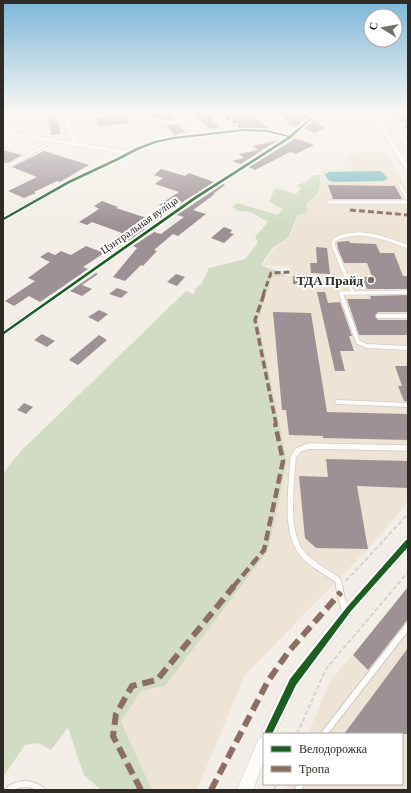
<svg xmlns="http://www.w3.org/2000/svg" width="411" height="793" font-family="'Crimson Pro',serif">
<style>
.built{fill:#eee4d6}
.green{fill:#d2dcc4}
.water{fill:#79bcc0}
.building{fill:#9d9196}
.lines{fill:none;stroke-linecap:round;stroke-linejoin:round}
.service-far4-casing{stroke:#cfcbc6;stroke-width:3.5}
.service-far3-casing{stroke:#cfcbc6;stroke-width:4.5}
.service-far2-casing{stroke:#cfcbc6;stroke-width:5.5}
.service-far1-casing{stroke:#cfcbc6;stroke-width:7}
.service-casing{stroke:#cfcbc6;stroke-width:8}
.minor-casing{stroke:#cfcbc6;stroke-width:1}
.path{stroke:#d4d3d1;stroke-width:2;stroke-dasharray:4.5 2.5;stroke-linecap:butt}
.service-far4{stroke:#fdfcfb;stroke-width:2.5}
.service-far3{stroke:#fdfcfb;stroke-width:3.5}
.service-far2{stroke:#fdfcfb;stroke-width:4}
.service-far1{stroke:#fdfcfb;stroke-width:5.5}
.service{stroke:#fdfcfb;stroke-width:6}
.minor{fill:#fdfcfb;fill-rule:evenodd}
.quiet-far4{stroke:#8d6e63;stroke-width:2.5;stroke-dasharray:4.5 2.5;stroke-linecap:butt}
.quiet-far3{stroke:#8d6e63;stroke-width:3;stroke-dasharray:6 3;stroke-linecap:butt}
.quiet-far2{stroke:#8d6e63;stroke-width:3.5;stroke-dasharray:8 3.5;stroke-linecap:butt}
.quiet-far1{stroke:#8d6e63;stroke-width:4.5;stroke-dasharray:10 4.5;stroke-linecap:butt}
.quiet{stroke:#8d6e63;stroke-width:6;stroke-dasharray:12 6;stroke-linecap:butt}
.cycleway-casing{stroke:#fff;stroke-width:3}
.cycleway{fill:#1b5e20;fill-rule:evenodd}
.poi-dot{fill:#736f6a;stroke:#fff;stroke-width:1.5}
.labels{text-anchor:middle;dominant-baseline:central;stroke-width:4;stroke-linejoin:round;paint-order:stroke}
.far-street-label{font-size:11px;fill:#2e2b26;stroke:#fff}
.poi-label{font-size:13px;font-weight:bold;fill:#2e2b26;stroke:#fff;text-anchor:end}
</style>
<rect width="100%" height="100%" fill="#f3eee7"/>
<g class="built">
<path d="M 381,113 L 408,113 L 408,156 Z"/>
<path d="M 386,152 L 402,181 L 398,181 L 402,182 L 408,192 L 408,502 L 368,549 L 245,675 L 197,790 L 152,790 L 121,723 L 141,691 L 165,686 L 287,461 L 258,320 L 272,277 L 293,276 L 291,267 L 263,265 L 275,247 L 289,238 L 299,216 L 306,214 L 309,210 L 308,204 L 320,193 L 322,170 L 347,170 L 343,160 L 351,153 Z"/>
<path d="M 408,587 L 408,790 L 286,790 L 288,784 L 402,784 L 402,734 L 308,734 L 331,679 L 353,655 Z"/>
</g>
<path class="green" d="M 315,175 L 321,175 L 319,192 L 307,204 L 308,210 L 305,214 L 298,215 L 288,238 L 273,247 L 261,265 C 269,270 278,269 286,276 L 272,277 L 258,320 L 287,461 L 268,551 L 165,686 L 141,691 L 121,722 L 152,790 L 101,790 L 84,775 L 68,728 L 51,750 L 38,743 L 25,745 L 3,777 L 3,473 L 22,450 L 186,291 L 194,294 L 196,288 L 202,283 L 209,268 L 245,259 L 258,242 L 255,237 L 268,222 L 250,212 L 238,211 L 232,207 L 237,203 L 277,215 L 283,209 L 269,202 L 275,188 L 287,191 L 295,195 L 301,189 L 297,185 L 306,182 Z"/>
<path class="water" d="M 378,171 L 382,172 L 388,179 L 382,181 L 333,182 L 328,180 L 325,174 L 329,172 Z"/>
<g class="building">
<path d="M 148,113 L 171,113 L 174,119 L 162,120 L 158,117 L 152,120 Z"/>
<path d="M 206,113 L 209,116 L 219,127 L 210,129 L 194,114 Z"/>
<path d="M 276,113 L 304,113 L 309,116 L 296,127 L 287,124 L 290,123 Z"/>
<path d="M 396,114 L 408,114 L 408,132 L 405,127 L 406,123 L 402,122 Z"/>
<path d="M 56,116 L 61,134 L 51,135 L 47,117 Z"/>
<path d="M 125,116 L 129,123 L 99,127 L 94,119 Z"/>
<path d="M 251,116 L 256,119 L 270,129 L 242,128 L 234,120 L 235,119 L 234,118 Z"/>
<path d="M 314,120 L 322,127 L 325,128 L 315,133 L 304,129 Z"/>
<path d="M 178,124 L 186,132 L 177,134 L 178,135 L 175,135 L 166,125 Z"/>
<path d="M 296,138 L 314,145 L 296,154 L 290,152 L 255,170 L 249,167 Z"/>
<path d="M 278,140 L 241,164 L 232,161 L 244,158 L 239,154 L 258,150 L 253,146 Z"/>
<path d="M 3,150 L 22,155 L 8,163 L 3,162 Z"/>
<path d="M 44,151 L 89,165 L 60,182 L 57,181 L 34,192 L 36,193 L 24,198 L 8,191 L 37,177 L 12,167 Z"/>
<path d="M 161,169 L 185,176 L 189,173 L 214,182 L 165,213 L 157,210 L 162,206 L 159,205 L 179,192 L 155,184 L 163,178 L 154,175 Z"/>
<path d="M 223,184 L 225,185 L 213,194 L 215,194 L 193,210 L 206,214 L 178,236 L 173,234 L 154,250 L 157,251 L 143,266 L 141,265 L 125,281 L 113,277 L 137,248 L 133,246 L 154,232 L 161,234 L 184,217 L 177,215 Z"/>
<path d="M 328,185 L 395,186 L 402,199 L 333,199 Z"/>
<path d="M 102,201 L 118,207 L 116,208 L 153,220 L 143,228 L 145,229 L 128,241 L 116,237 L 122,233 L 92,222 L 87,225 L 79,222 L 99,209 L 94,206 Z"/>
<path d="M 224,227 L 232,230 L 230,233 L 234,234 L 224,243 L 211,238 Z"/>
<path d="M 349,241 L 350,243 L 376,244 L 380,253 L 394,253 L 403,276 L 408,276 L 408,289 L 367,289 L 362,277 L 372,277 L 367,263 L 344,263 L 338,249 L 337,242 Z"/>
<path d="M 86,246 L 104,253 L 83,267 L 88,269 L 62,287 L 40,302 L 29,296 L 14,306 L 5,301 L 35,281 L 28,278 L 50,262 L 40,257 L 48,252 L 55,255 L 61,251 L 71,255 Z"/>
<path d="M 316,247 L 327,248 L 330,274 L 311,273 L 310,263 L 317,263 Z"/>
<path d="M 96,273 L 98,274 L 82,285 L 92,289 L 82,296 L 70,291 Z"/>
<path d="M 176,274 L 185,277 L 177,286 L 167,282 Z"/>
<path d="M 293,276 L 311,277 L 312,285 L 293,284 Z"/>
<path d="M 117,288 L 128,292 L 121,298 L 109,294 Z"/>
<path d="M 317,292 L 325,292 L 328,303 L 340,302 L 352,336 L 349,336 L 354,351 L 340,351 L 345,371 L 335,371 Z"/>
<path d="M 408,295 L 408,312 L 378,312 L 375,316 L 378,320 L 408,320 L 408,335 L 359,335 L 347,299 L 371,299 L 370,296 Z"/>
<path d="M 99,310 L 108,314 L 98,322 L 88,317 Z"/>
<path d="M 273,312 L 311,313 L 327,412 L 408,414 L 408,440 L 323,438 L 323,436 L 289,435 L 286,410 L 282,410 Z"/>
<path d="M 42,334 L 55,341 L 47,347 L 34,340 Z"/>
<path d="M 99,335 L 107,340 L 78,365 L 69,360 Z"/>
<path d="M 395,366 L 408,366 L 408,402 L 404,401 L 398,386 L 402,386 Z"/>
<path d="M 24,403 L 33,407 L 26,414 L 17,410 Z"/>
<path d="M 326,459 L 408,461 L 408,488 L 357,486 L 368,549 L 316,548 L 305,538 L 299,476 L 328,477 Z"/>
<path d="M 408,587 L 408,619 L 368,670 L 353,655 Z"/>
<path d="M 408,648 L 408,734 L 344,734 Z"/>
</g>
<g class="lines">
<defs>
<g id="service-far4">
<path d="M 388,113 L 387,114 L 408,147"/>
<path d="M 158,120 L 174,138"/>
<path d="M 162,123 L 189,120"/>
<path d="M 394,125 L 404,125"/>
<path d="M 10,132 L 19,118 L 18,113"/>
<path d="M 3,169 L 55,140"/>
<path d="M 399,184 L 405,194"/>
</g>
<g id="service-far3">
<path d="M 404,193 L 408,199"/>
<path d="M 328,202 L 408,202"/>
<path d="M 408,247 C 385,238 358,227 334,240 L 333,245 L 353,293 L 408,292"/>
<path d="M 342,295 L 341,293 L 353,293"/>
</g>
<g id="service-far2">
<path d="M 341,294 L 358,342 L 367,346 L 408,348"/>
<path d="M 378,316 L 408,316"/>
<path d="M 337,402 L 408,405"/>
</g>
<path id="service-far1" d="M 340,587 L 338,580 C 326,572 310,564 301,552 C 284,530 292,484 293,458 L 298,450 L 309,446 L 408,448"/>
<g id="service">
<path d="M 339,586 L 345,612"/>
<path d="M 324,734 L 408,626"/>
<path d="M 8,790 C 20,782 30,782 42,790"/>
<path d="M 298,790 L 301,784"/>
</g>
<g id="minor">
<path d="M 63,113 L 67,113 L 73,133 L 79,143 L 129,151 L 155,140 L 201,133 L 183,116 L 176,113 L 187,114 L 206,133 L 244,129 L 268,130 L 289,135 L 315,113 L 319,113 L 292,138 L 197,199 L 3,337 L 3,330 L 193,197 L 286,137 L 268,132 L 244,131 L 174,140 L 156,143 L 139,150 L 71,183 L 3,221 L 3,216 L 67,181 L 124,154 L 16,136 L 3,142 L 3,138 L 11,134 L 3,131 L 3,128 L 16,133 L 73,142 L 69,133 Z"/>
<path d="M 218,113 L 222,113 L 228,118 L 224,119 Z"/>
<path d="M 371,113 L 375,113 L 408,165 L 408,171 L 405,169 Z"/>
<path d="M 408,537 L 408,550 L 353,613 L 298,687 L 275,734 L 264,734 L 264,761 L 253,790 L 237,790 L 259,738 L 262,737 L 261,734 L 263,729 L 288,677 L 345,605 L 404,538 Z"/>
</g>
</defs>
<use href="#service-far4" class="service-far4-casing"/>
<use href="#service-far3" class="service-far3-casing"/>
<use href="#service-far2" class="service-far2-casing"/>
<use href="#service-far1" class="service-far1-casing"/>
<use href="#service" class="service-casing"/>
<use href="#minor" class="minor-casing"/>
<g class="path">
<path d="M 346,581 L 408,514"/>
<path d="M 297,734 L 326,669 L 408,572"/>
<path d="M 274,790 L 276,784"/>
</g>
<use href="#service-far4" class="service-far4"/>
<use href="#service-far3" class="service-far3"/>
<use href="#service-far2" class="service-far2"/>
<use href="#service-far1" class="service-far1"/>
<use href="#service" class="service"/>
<use href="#minor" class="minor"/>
<path class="quiet-far4" d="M 226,118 L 232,120 L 244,130"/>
<g class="quiet-far3">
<path d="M 350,210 L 408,215"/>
<path d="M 263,295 L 271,273 L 292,272"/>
</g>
<path class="quiet-far2" d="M 264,294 L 255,320 L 276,424"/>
<path class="quiet-far1" d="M 233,587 L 264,550 L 283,461 L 275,423"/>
<g class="quiet">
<path d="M 141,790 L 113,736 L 116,714 L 132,686 L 157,680 L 234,586"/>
<path d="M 211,790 L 268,681 L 289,651 L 341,592"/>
</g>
<defs>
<g id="cycleway">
<path d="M 316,113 L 318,113 L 291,138 L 196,199 L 3,335 L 3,332 L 194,197 L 288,137 L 268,132 L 244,131 L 174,139 L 156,143 L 138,150 L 119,160 L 70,183 L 4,220 L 3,220 L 3,218 L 68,181 L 117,158 L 136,148 L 154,141 L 174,137 L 244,129 L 268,130 L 289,136 Z"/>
<path d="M 408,539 L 408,547 L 351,611 L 296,685 L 272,734 L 264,734 L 290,679 L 347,607 L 406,540 Z"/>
</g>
</defs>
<use href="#cycleway" class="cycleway-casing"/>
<use href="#cycleway" class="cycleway"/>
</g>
<linearGradient id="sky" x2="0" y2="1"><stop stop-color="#7bb7d8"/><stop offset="0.5" stop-color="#faf7f4"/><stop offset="1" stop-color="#faf7f4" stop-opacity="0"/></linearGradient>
<rect width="411" height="224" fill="url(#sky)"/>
<circle class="poi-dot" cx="371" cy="280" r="4"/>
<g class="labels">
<g class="far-street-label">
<text transform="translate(139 225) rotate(-35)">Цэнтральная вуліца</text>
</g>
<g class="poi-label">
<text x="363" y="280">ТДА Прайд</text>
</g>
</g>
<rect width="411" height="793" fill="none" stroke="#2e2b26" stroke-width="8"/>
<rect x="263" y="733" width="140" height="52" fill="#ffffff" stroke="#abaaa8"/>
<rect x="271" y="746" width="20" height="6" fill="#1b5e20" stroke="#abaaa8"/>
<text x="299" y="753" font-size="12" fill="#2e2b26">Велодорожка</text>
<rect x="271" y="766" width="20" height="6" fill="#8d6e63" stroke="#abaaa8"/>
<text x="299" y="773" font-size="12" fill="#2e2b26">Тропа</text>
<g transform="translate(383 28) rotate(281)"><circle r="19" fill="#ffffff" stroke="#abaaa8"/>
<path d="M0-3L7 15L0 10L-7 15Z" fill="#736f6a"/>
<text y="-6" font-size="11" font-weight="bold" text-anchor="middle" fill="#2e2b26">С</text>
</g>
</svg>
